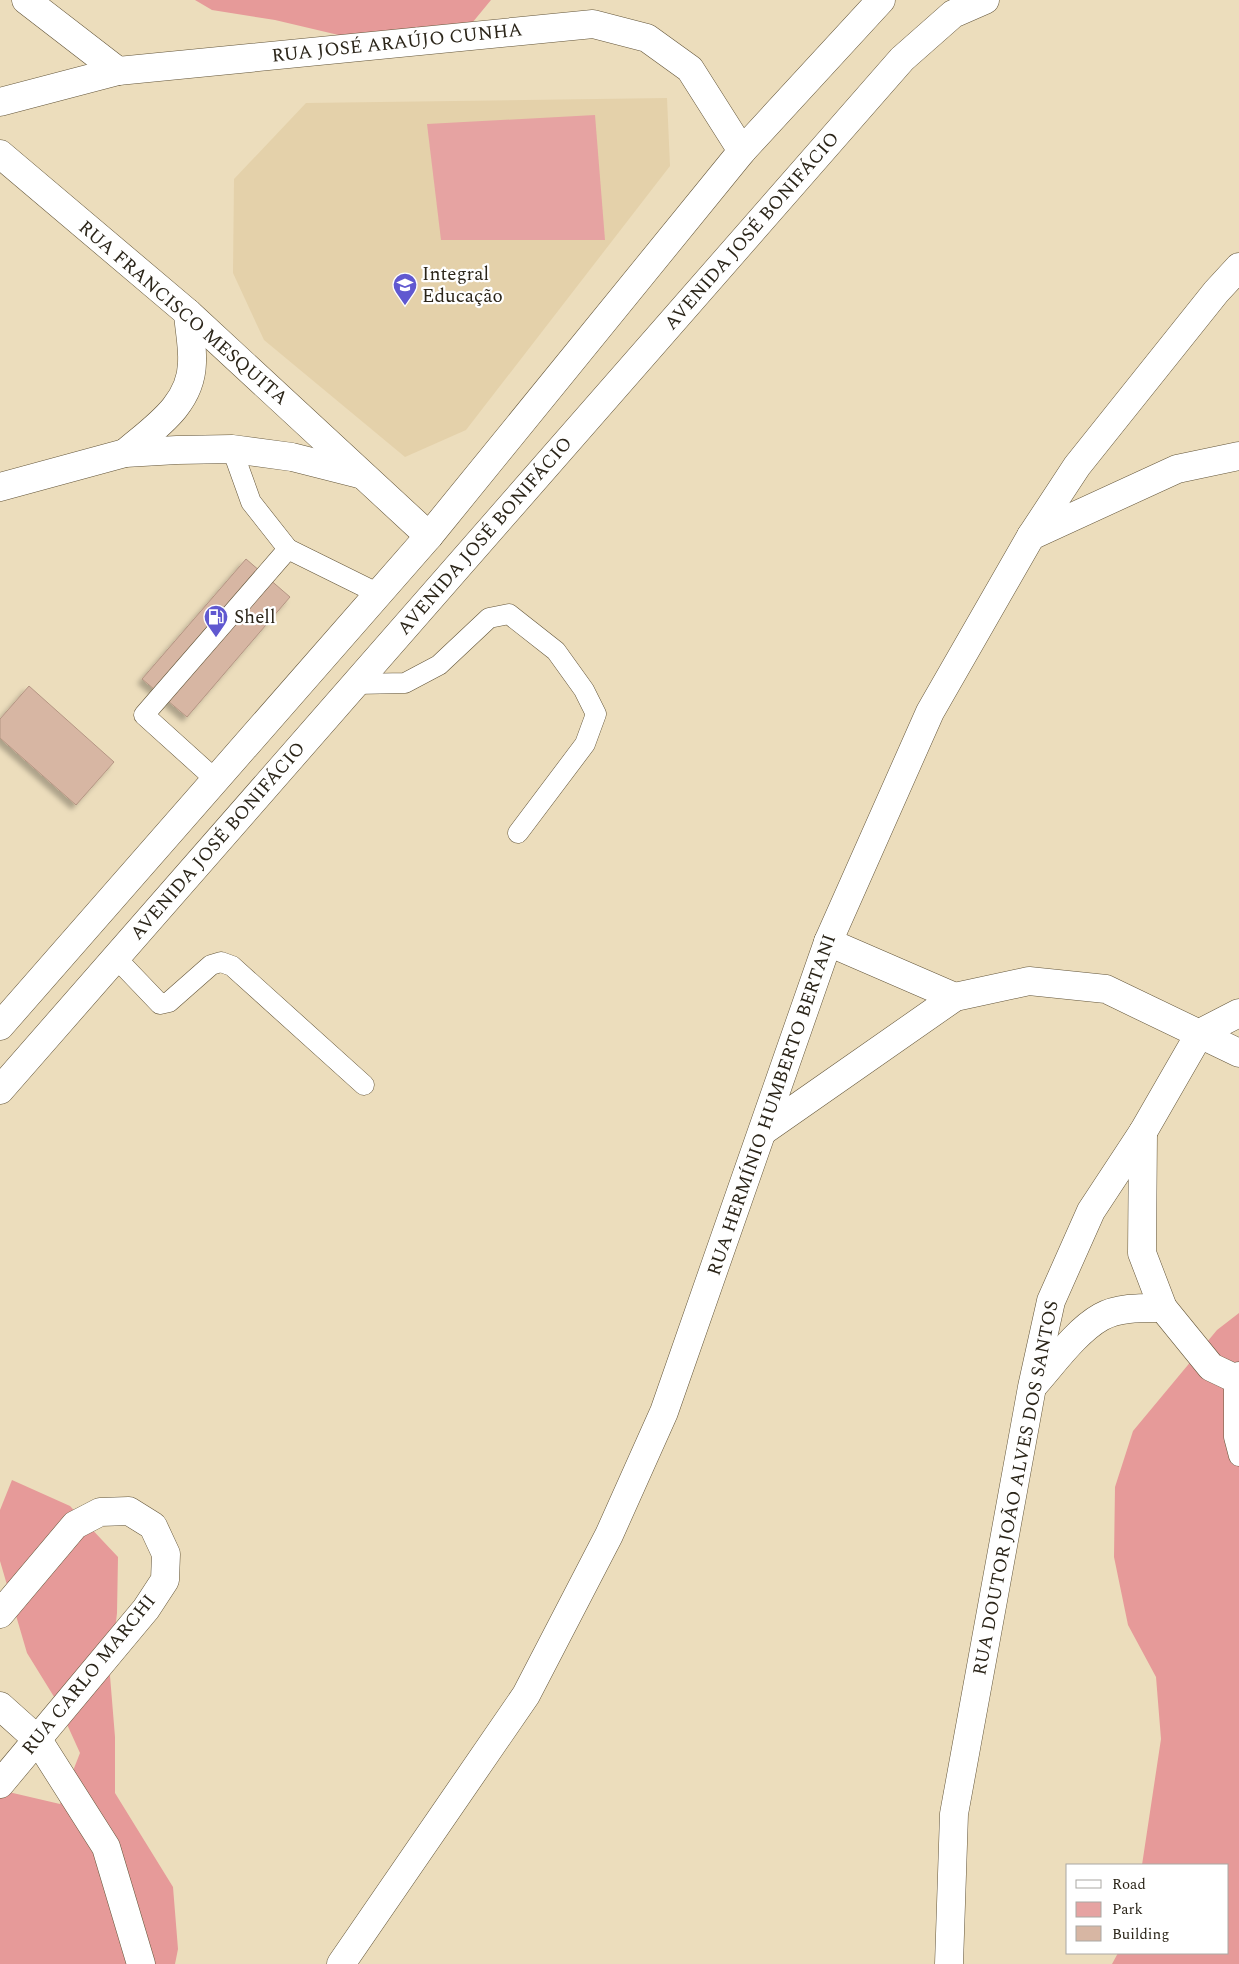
<svg xmlns="http://www.w3.org/2000/svg" width="1239" height="1964" font-family="Spectral,serif">
<style>
.built{fill:#e4d1aa}
.green{fill:#e6a3a2}
.forest{fill:#e69a99}
.building{fill:#d7b6a3;stroke:#b49583;filter:url(#shadow)}
.lines{fill:none;stroke-linecap:round;stroke-linejoin:round}
.lane-casing{stroke:#625438;stroke-width:21}
.street-casing{stroke:#625438;stroke-width:29}
.secondary-casing{stroke:#625438;stroke-width:29}
.lane{stroke:#fff;stroke-width:20}
.street{stroke:#fff;stroke-width:28}
.secondary{stroke:#fff;stroke-width:28}
.labels{text-anchor:middle;dominant-baseline:central;stroke-width:4.5;stroke-linejoin:round;paint-order:stroke}
.street-label{font-size:19px;fill:#2b2519;stroke:#fff}
.poi-label{font-size:19px;fill:#2b2519;stroke:#fff;text-anchor:start}
</style>
<defs>
<filter id="shadow"><feDropShadow dx="-4.5" dy="4.5" stdDeviation="2.5" flood-color="#0004"/></filter>
</defs>
<rect width="100%" height="100%" fill="#ecddbc"/>
<path class="built" d="M 667,98 L 670,166 L 466,430 L 405,457 L 264,340 L 233,273 L 234,179 L 306,103 Z"/>
<path class="green" d="M 595,115 L 605,240 L 441,240 L 427,124 Z"/>
<g class="forest">
<path d="M 195,0 L 491,0 L 463,34 L 347,37 L 275,20 L 212,10 Z"/>
<path d="M 1239,1313 L 1239,1964 L 1112,1964 L 1118,1953 L 1228,1953 L 1228,1865 L 1142,1865 L 1161,1739 L 1156,1677 L 1128,1625 L 1114,1557 L 1115,1487 L 1133,1431 L 1217,1330 Z"/>
<path d="M 12,1480 L 70,1506 L 118,1557 L 117,1613 L 110,1676 L 115,1737 L 115,1793 L 173,1887 L 178,1949 L 175,1964 L 0,1964 L 0,1790 L 60,1804 L 80,1753 L 56,1700 L 27,1653 L 0,1561 L 0,1510 Z"/>
</g>
<g class="building">
<path d="M 246,559 L 290,597 L 187,717 L 142,679 Z"/>
<path d="M 29,686 L 114,762 L 76,805 L 0,738 L 0,719 Z"/>
</g>
<g class="lines">
<defs>
<g id="lane">
<path d="M 288,549 L 379,594"/>
<path d="M 356,684 L 405,683 L 439,665 L 489,618 L 509,614 L 556,651 L 584,690 L 596,714 L 585,744 L 518,833"/>
<path d="M 216,780 L 144,715 L 288,549 L 251,502 L 232,449"/>
<path d="M 116,958 L 160,1004 L 169,1002 L 211,965 L 221,962 L 232,966 L 364,1085"/>
<path d="M 1234,1378 L 1234,1437 L 1239,1456"/>
</g>
<g id="street">
<path d="M 26,0 L 118,71"/>
<path d="M 0,102 L 118,71 L 593,24 L 647,38 L 690,69 L 742,151"/>
<path d="M 0,154 L 188,313 L 429,536"/>
<path d="M 125,453 C 154,428 191,405 192,363 C 193,347 189,329 188,313"/>
<path d="M 0,487 L 125,453 L 177,450 L 232,449 L 292,457 L 359,474"/>
<path d="M 1031,536 L 1177,469 L 1239,456"/>
<path d="M 828,942 L 955,997"/>
<path d="M 763,1131 L 955,997 L 1029,981 L 1106,989 L 1239,1053"/>
<path d="M 1143,1132 L 1142,1253 L 1163,1308 L 1211,1367 L 1234,1378 L 1239,1376"/>
<path d="M 1033,1386 C 1052,1365 1076,1331 1101,1317 C 1119,1307 1143,1308 1163,1308"/>
<path d="M 0,1614 L 75,1525 L 100,1512 L 129,1511 L 153,1526 L 166,1554 L 165,1580 L 146,1609 L 0,1784"/>
<path d="M 0,1706 L 38,1740 L 106,1847 L 141,1964"/>
<path d="M 341,1964 L 526,1695 L 609,1535 L 664,1412 L 828,942 L 930,712 L 1031,536 L 1077,466 L 1216,292 L 1239,267"/>
<path d="M 949,1964 L 954,1814 L 1032,1387 L 1051,1301 L 1091,1211 L 1143,1132 L 1200,1033 L 1239,1013"/>
</g>
<g id="secondary">
<path d="M 0,1026 L 429,536 L 742,151 L 881,0"/>
<path d="M 0,1090 L 902,59 L 953,14 L 985,0"/>
</g>
</defs>
<use href="#lane" class="lane-casing"/>
<use href="#street" class="street-casing"/>
<use href="#secondary" class="secondary-casing"/>
<use href="#lane" class="lane"/>
<use href="#street" class="street"/>
<use href="#secondary" class="secondary"/>
</g>
<defs>
<symbol id="school-pin" viewBox="-11 -11 22 30"><path d="M0 17L-7.5 6A9.5 9.5 0 1 1 7.5 6Z" fill="#6058d0" stroke="#fff"/><path d="M0-5L7-2L0 1L-7-2ZM-4 1L0 2.5L4 1V4Q0 6-4 4Z" fill="#fff"/></symbol>
<symbol id="fuel-pin" viewBox="-11 -11 22 30"><path d="M0 17L-7.5 6A9.5 9.5 0 1 1 7.5 6Z" fill="#6058d0" stroke="#fff"/><path d="M-5.5-6h7V0h2V4h1.3V-2.5L3-4.5l.8-.8L6-3V5H2.5V1h-1V6h-7ZM-4.2-4.7v3.2H.2V-4.7Z" fill="#fff"/></symbol>
</defs>
<g fill-rule="evenodd">
<use href="#school-pin" x="391" y="271" width="28" height="38"/>
<use href="#fuel-pin" x="202" y="603" width="28" height="38"/>
</g>
<g class="labels">
<g class="street-label">
<text transform="translate(397 43) rotate(-6)">RUA JOSÉ ARAÚJO CUNHA</text>
<text transform="translate(752 231) rotate(-49)">AVENIDA JOSÉ BONIFÁCIO</text>
<text transform="translate(183 313) rotate(41)">RUA FRANCISCO MESQUITA</text>
<text transform="translate(485 536) rotate(-49)">AVENIDA JOSÉ BONIFÁCIO</text>
<text transform="translate(218 841) rotate(-49)">AVENIDA JOSÉ BONIFÁCIO</text>
<text transform="translate(772 1105) rotate(-71)">RUA HERMÍNIO HUMBERTO BERTANI</text>
<text transform="translate(1016 1488) rotate(-79)">RUA DOUTOR JOÃO ALVES DOS SANTOS</text>
<text transform="translate(89 1675) rotate(-51)">RUA CARLO MARCHI</text>
</g>
<g class="poi-label">
<text x="422" y="274">Integral<tspan x="422" dy="22">Educação</tspan></text>
<text x="234" y="617">Shell</text>
</g>
</g>
<rect x="1066" y="1864" width="162" height="90" fill="#ffffff" stroke="#aaa8a3"/>
<rect x="1076" y="1880" width="25" height="8" fill="#ffffff" stroke="#aaa8a3"/>
<text x="1112" y="1889" font-size="15" fill="#2b2519">Road</text>
<rect x="1076" y="1902" width="25" height="15" fill="#e6a3a2" stroke="#aaa8a3"/>
<text x="1112" y="1914" font-size="15" fill="#2b2519">Park</text>
<rect x="1076" y="1926" width="25" height="15" fill="#d7b6a3" stroke="#aaa8a3"/>
<text x="1112" y="1939" font-size="15" fill="#2b2519">Building</text>
</svg>
